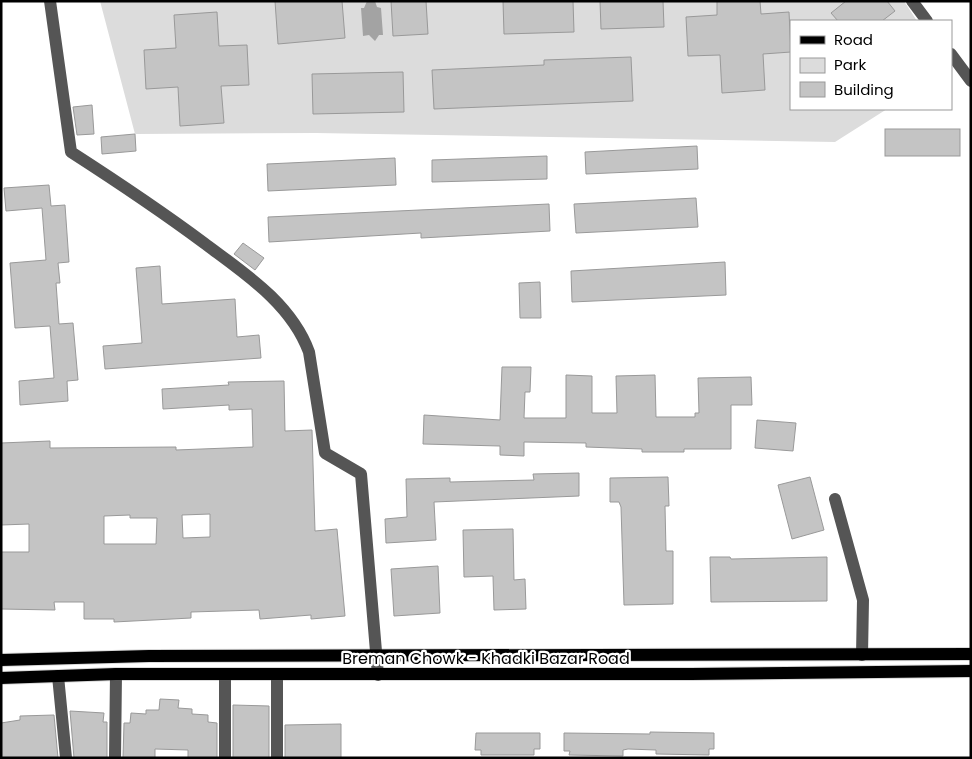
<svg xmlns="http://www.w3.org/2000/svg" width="972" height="759" font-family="Poppins,sans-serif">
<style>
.green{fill:#dcdcdc}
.water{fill:#a3a3a3}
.building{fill:#c4c4c4;stroke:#999;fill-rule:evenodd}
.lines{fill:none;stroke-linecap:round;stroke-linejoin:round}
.major-casing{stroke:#dbdbdb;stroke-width:14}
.minor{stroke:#555;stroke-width:12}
.major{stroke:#000;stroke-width:12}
.labels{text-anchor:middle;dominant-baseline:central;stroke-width:4.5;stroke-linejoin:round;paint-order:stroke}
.street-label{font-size:16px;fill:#000;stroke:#fff}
</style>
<rect width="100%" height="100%" fill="#fff"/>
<path class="green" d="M 100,1 L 904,1 L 917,21 L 791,21 L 791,109 L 887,109 L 835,142 L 316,133 L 135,134 Z"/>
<path class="water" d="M 367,1 L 375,1 L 377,7 L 381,8 L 383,35 L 379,35 L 375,41 L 369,35 L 363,36 L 361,8 L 364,8 Z"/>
<g class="building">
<path d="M 275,1 L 342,1 L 345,38 L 278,44 Z"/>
<path d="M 391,1 L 426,1 L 428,34 L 393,36 Z"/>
<path d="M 503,1 L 573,1 L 574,32 L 504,34 Z"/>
<path d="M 600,1 L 663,1 L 664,27 L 601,29 Z"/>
<path d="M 717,1 L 760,1 L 761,14 L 789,12 L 791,52 L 763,54 L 765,90 L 722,93 L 720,55 L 688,56 L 686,17 L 717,15 Z"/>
<path d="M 846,1 L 887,1 L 895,11 L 882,21 L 838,21 L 831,13 Z"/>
<path d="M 217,12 L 219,46 L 247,45 L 249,85 L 221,86 L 224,123 L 180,126 L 178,87 L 146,89 L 144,50 L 176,48 L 174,15 Z"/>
<path d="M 631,57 L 633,101 L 434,109 L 432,70 L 544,65 L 544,60 Z"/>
<path d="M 403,72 L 404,112 L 313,114 L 312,74 Z"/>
<path d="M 92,105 L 94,134 L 77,135 L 73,107 Z"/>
<rect x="885" y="129" width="75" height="27"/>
<path d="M 135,134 L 136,151 L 102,154 L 101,137 Z"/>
<path d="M 697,146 L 698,169 L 586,174 L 585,152 Z"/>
<path d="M 547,156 L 547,179 L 432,182 L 432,160 Z"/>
<path d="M 395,158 L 396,185 L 268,191 L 267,164 Z"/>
<path d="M 49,185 L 51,206 L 65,205 L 69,262 L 58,263 L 60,283 L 56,283 L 59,324 L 73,323 L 78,380 L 67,381 L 68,401 L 20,405 L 19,381 L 54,378 L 50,326 L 15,328 L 10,263 L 46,260 L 42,208 L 6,211 L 4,188 Z"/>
<path d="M 696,198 L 698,227 L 576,233 L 574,204 Z"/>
<path d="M 549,204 L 550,231 L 421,238 L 421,233 L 269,242 L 268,217 Z"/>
<path d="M 243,243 L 264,258 L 255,270 L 234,254 Z"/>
<path d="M 725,262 L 726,295 L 572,302 L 571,271 Z"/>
<path d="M 160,266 L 162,304 L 235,299 L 237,337 L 259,335 L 261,358 L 105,369 L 103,346 L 142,343 L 136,268 Z"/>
<path d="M 540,282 L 541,318 L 520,318 L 519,283 Z"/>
<path d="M 502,367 L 531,367 L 530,392 L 525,392 L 524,418 L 566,418 L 566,375 L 592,376 L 592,413 L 617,413 L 616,376 L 655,375 L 656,417 L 695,417 L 695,413 L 699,413 L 698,378 L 751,377 L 752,405 L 731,405 L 731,449 L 684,449 L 684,452 L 642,452 L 642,449 L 586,447 L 586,443 L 524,442 L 524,456 L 500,455 L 500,446 L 423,444 L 424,415 L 500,420 Z"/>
<path d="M 284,381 L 285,431 L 312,430 L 315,531 L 337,529 L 345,616 L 311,619 L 311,615 L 260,619 L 259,610 L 191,612 L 191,618 L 114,622 L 114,619 L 84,619 L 84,602 L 54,602 L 55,610 L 1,609 L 1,552 L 29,552 L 29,524 L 1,525 L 1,443 L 50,441 L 50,448 L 176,447 L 176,450 L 253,447 L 252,409 L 229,410 L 229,405 L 163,409 L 162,389 L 229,385 L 228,382 ZM 210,514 L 210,537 L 183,538 L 182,515 ZM 130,515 L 130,518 L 157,518 L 156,544 L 104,544 L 104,516 Z"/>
<path d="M 757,420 L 796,423 L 793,451 L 755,448 Z"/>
<path d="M 579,473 L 579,496 L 434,502 L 436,540 L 386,543 L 385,519 L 407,517 L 406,479 L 450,478 L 450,482 L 534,480 L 533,474 Z"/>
<path d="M 668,477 L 669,506 L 665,506 L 666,551 L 673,551 L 673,604 L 624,605 L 621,507 L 619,502 L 610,502 L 610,478 Z"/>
<path d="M 810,477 L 824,530 L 792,539 L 778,485 Z"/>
<path d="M 513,529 L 514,580 L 525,579 L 526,609 L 494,610 L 493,576 L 464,577 L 463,530 Z"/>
<path d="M 710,557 L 730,557 L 731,559 L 827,557 L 827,601 L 711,602 Z"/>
<path d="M 438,566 L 440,613 L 394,616 L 391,569 Z"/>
<path d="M 160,699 L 179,700 L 178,708 L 192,709 L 192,714 L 208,715 L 208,722 L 217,723 L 217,758 L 188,758 L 188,750 L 155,749 L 155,758 L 123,758 L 124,723 L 130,723 L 131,713 L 146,714 L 146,710 L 159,710 Z"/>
<path d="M 233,705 L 269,706 L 269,758 L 233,758 Z"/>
<path d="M 70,711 L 104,713 L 103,722 L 107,722 L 107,758 L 74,758 Z"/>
<path d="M 54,715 L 58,758 L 1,758 L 1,723 L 20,720 L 20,716 Z"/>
<path d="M 341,724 L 341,758 L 285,758 L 285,725 Z"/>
<path d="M 650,732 L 714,733 L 714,749 L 709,749 L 709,755 L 656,754 L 656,750 L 628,749 L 623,750 L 623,756 L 569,755 L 570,751 L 564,751 L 564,733 L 650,734 Z"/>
<path d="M 476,733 L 540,733 L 540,749 L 534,749 L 534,755 L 481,755 L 481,750 L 475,750 Z"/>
</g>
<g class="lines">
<defs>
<g id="major">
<path d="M 1,660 L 149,656 L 971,654"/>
<path d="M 1,678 L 116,674 L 691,674 L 971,671"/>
</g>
</defs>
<use href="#major" class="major-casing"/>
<g class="minor">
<path d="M 50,1 L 71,152 C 116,181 161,211 204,243 C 244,273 291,303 309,352 L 325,453 L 361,474 L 378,675"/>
<path d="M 912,1 L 927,21"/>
<path d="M 951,54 L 971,81"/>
<path d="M 835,499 L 863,600 L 862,655"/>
<path d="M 277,675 L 277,758"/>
<path d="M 58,676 L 66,758"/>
<path d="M 115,758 L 116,674"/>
<path d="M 225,758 L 225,675"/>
</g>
<use href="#major" class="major"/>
</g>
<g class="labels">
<g class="street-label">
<text x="486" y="658">Breman Chowk - Khadki Bazar Road</text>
</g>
</g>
<rect width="972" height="759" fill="none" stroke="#000000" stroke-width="5"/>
<rect x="790" y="20" width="162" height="90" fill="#ffffff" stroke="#999999"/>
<rect x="800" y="36" width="25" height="8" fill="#000000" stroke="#999999"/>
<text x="834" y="45" font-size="15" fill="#000000">Road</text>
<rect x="800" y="58" width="25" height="15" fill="#dcdcdc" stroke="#999999"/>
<text x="834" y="70" font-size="15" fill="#000000">Park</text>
<rect x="800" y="82" width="25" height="15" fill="#c4c4c4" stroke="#999999"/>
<text x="834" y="95" font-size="15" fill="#000000">Building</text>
</svg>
